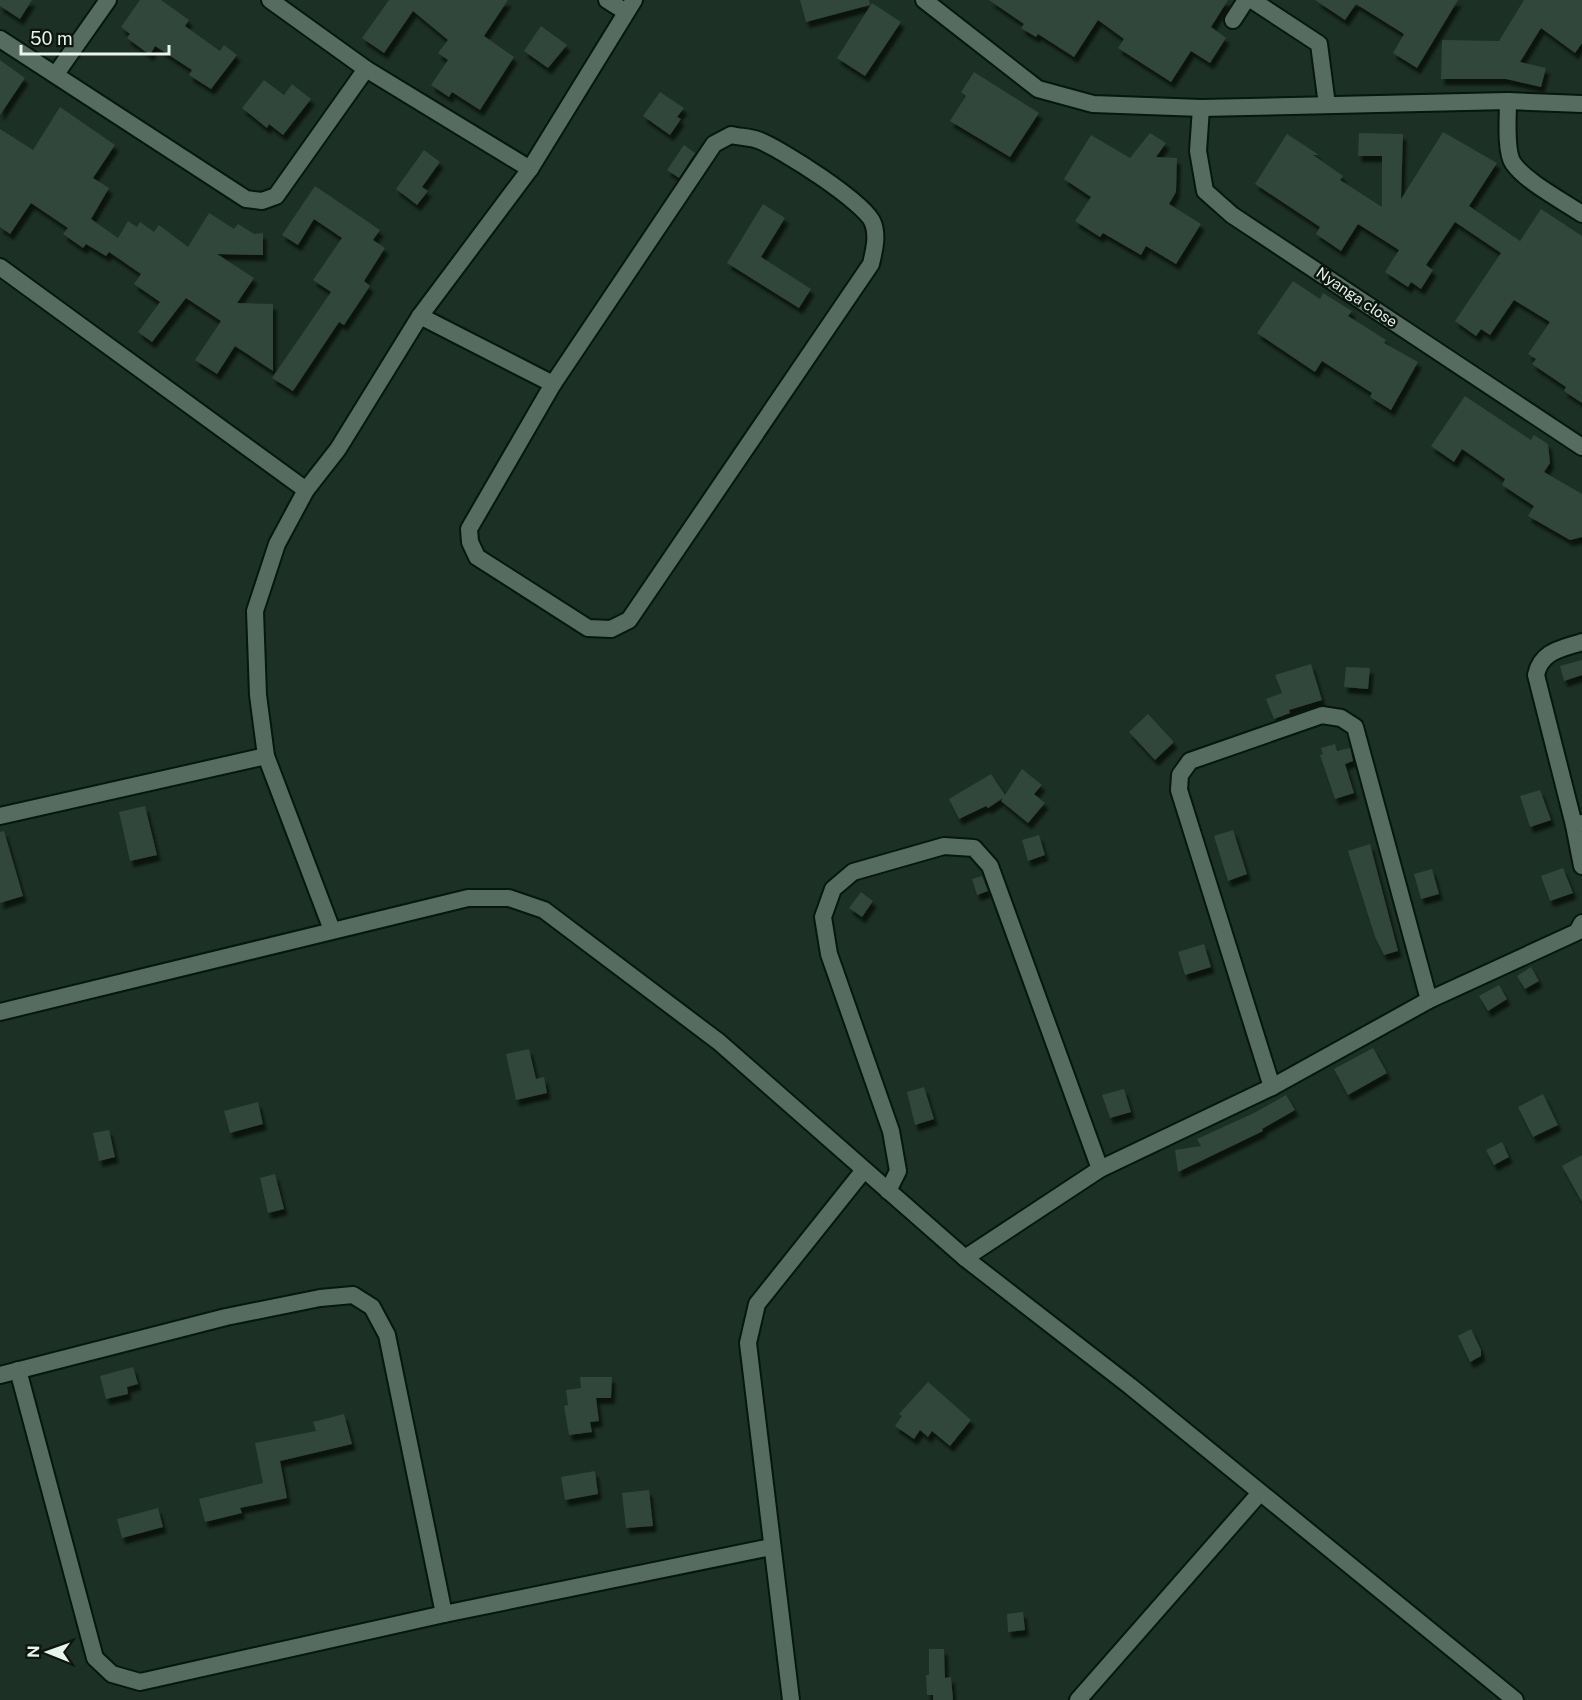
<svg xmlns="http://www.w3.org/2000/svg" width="1582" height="1700" font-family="'Public Sans',sans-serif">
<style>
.building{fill:#32463b;filter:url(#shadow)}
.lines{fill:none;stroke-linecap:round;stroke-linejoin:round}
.minor-casing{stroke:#05170e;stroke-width:20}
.minor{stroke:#576c60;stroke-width:16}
.labels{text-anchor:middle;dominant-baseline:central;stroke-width:5;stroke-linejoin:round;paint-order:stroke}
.street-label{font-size:15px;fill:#e8f4ec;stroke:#0d1511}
</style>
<defs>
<filter id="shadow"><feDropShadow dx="3.5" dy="6" stdDeviation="1.5" flood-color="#0009"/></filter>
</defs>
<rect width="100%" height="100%" fill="#1c3025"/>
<g class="building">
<path d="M 0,0 L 32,0 L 20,19 L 0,6 Z"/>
<path d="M 140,0 L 161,0 L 189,20 L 185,26 L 220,51 L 224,45 L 237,55 L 211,89 L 189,75 L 192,70 L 155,46 L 150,55 L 127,38 L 130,34 L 121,27 Z"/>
<path d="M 389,0 L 508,0 L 484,36 L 514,57 L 480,110 L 452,92 L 449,97 L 431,85 L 448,60 L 438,53 L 448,40 L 413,11 L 384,53 L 362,38 Z"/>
<path d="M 800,0 L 869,0 L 870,5 L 806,22 Z"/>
<path d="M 989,0 L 1228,0 L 1211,27 L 1226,38 L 1210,63 L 1191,51 L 1171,82 L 1118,48 L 1124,39 L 1098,20 L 1074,57 L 1038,34 L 1036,37 L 1021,28 L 1024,24 Z"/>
<path d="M 1315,0 L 1458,0 L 1417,68 L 1393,53 L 1404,34 L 1356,4 L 1345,20 Z"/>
<path d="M 1524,0 L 1582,0 L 1582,43 L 1575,53 L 1541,28 L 1520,62 L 1546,68 L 1541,87 L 1506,79 L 1441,79 L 1442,40 L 1499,41 Z"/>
<path d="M 872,3 L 901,22 L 865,76 L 837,58 Z"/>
<path d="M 541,26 L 567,45 L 548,68 L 524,51 Z"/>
<path d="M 0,60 L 25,78 L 0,115 Z"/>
<path d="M 974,72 L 1039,113 L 1010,157 L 950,121 L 966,96 L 961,92 Z"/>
<path d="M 264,80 L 284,95 L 292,84 L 311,99 L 283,135 L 269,124 L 267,128 L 242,108 Z"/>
<path d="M 660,92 L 684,108 L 677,117 L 681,119 L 670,135 L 643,116 Z"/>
<path d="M 60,107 L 115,145 L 93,178 L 109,188 L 91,219 L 118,238 L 128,221 L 137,227 L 140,222 L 154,232 L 159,225 L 188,247 L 209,213 L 234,229 L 238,224 L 254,234 L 263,233 L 263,255 L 217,254 L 254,278 L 237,303 L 273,304 L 273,371 L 235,346 L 217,374 L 195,360 L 221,321 L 186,298 L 152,342 L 138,332 L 160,302 L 134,284 L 141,274 L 109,252 L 106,256 L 86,244 L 83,248 L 63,234 L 68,228 L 31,203 L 10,234 L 0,227 L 0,129 L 33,150 Z"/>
<path d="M 1443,132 L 1497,163 L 1469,206 L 1520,241 L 1541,209 L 1582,236 L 1582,403 L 1564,391 L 1566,387 L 1532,364 L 1536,359 L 1528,354 L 1550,322 L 1514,300 L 1490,335 L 1481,329 L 1476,336 L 1455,321 L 1501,253 L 1455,222 L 1426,265 L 1433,270 L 1421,289 L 1411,282 L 1408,287 L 1385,272 L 1399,250 L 1358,224 L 1341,251 L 1316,234 L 1320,227 L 1255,184 L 1287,134 L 1319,155 L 1313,155 L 1343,176 L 1340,180 L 1382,207 L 1382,156 L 1358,156 L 1359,133 L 1403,134 L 1401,199 Z"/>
<path d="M 1150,133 L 1166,143 L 1156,157 L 1177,158 L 1176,192 L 1169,204 L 1201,224 L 1176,264 L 1146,246 L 1141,255 L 1103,233 L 1100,237 L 1075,221 L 1091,197 L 1064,179 L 1091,135 L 1130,158 Z"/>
<path d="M 684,145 L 695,153 L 679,178 L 667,170 Z"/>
<path d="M 424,150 L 440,162 L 422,187 L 428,191 L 417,205 L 396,189 Z"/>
<path d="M 315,186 L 380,230 L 373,240 L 385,248 L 364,281 L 370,286 L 344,325 L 339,322 L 293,391 L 272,378 L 331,292 L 313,280 L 342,238 L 314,219 L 298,245 L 282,235 Z"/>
<path d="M 763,204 L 785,218 L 761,257 L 811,289 L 799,308 L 727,263 Z"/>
<path d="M 1293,281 L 1320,299 L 1323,293 L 1352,311 L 1348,316 L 1386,340 L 1384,343 L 1418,362 L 1391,410 L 1370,397 L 1372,393 L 1322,361 L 1315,372 L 1257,333 Z"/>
<path d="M 1465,396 L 1531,440 L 1534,435 L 1548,444 L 1550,463 L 1544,472 L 1582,494 L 1582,537 L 1570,540 L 1528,516 L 1534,506 L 1502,485 L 1505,479 L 1462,449 L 1454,462 L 1431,446 Z"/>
<path d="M 1582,660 L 1582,675 L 1564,681 L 1560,666 Z"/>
<path d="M 1311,664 L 1322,700 L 1289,710 L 1290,713 L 1274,719 L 1266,699 L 1282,693 L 1275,675 Z"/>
<path d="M 1346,667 L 1370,668 L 1368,689 L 1344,687 Z"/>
<path d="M 1148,714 L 1174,742 L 1155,760 L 1129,732 Z"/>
<path d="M 1335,744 L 1337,751 L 1350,748 L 1353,761 L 1345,764 L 1354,793 L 1335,799 L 1320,755 L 1323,754 L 1321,748 Z"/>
<path d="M 1022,769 L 1042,785 L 1034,794 L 1045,803 L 1028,823 L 1001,801 L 1003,798 L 988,808 L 986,806 L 959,819 L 949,799 L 991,774 L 1005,795 Z"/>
<path d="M 1540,790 L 1551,820 L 1530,827 L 1520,796 Z"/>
<path d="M 145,806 L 157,855 L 130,861 L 119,812 Z"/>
<path d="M 1233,830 L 1247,874 L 1228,881 L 1214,836 Z"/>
<path d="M 4,831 L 23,896 L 0,903 L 0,832 Z"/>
<path d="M 1039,835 L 1045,855 L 1028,861 L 1022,840 Z"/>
<path d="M 1370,844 L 1398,951 L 1384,955 L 1375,937 L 1348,851 Z"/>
<path d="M 1563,868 L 1573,893 L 1550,901 L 1541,876 Z"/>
<path d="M 1432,869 L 1439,894 L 1421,899 L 1414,874 Z"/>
<path d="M 982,876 L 988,891 L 977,895 L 972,879 Z"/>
<path d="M 861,892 L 873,901 L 862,917 L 849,908 Z"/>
<path d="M 1204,944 L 1211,967 L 1185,975 L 1178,952 Z"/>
<path d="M 1531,967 L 1539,981 L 1525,989 L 1517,976 Z"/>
<path d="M 1499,985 L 1507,999 L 1488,1011 L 1479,996 Z"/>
<path d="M 1373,1048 L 1387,1073 L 1348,1095 L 1334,1069 Z"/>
<path d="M 529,1049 L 536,1079 L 544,1077 L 547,1093 L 516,1100 L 506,1054 Z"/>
<path d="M 924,1087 L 934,1119 L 915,1125 L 907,1092 Z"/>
<path d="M 1124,1089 L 1131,1112 L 1110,1118 L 1102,1095 Z"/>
<path d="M 1543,1094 L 1558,1125 L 1533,1137 L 1518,1107 Z"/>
<path d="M 1286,1095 L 1295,1110 L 1262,1129 L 1263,1131 L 1178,1172 L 1175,1150 L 1201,1146 L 1197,1139 L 1254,1113 Z"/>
<path d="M 258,1102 L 263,1124 L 230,1133 L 224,1111 Z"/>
<path d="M 109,1130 L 115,1157 L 99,1161 L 93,1133 Z"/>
<path d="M 1502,1142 L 1509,1157 L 1494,1165 L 1486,1150 Z"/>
<path d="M 1582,1155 L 1582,1202 L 1562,1166 Z"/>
<path d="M 275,1174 L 284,1209 L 268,1213 L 260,1178 Z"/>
<path d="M 1471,1329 L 1481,1350 L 1481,1356 L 1470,1362 L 1458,1336 Z"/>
<path d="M 133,1367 L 138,1384 L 127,1387 L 128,1394 L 106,1399 L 100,1376 Z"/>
<path d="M 580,1377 L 612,1377 L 611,1398 L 596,1398 L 599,1421 L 590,1422 L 592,1432 L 569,1435 L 564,1406 L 568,1405 L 566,1390 L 581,1388 Z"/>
<path d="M 928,1382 L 971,1420 L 950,1446 L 932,1431 L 928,1437 L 920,1430 L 914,1439 L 895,1426 L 902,1416 L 899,1414 Z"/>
<path d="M 344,1414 L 352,1444 L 280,1461 L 287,1498 L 240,1508 L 242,1513 L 205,1522 L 199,1499 L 263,1483 L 255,1443 L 316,1431 L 313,1422 Z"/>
<path d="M 595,1471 L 598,1494 L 565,1500 L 561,1477 Z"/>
<path d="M 649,1490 L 653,1526 L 626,1528 L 622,1493 Z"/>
<path d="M 158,1508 L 163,1527 L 122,1538 L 117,1519 Z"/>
<path d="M 1023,1612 L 1025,1630 L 1008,1632 L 1007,1614 Z"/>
<path d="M 929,1649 L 944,1649 L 945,1678 L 951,1677 L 953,1700 L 933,1700 L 933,1695 L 927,1695 L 926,1675 L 929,1675 Z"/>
</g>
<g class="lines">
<defs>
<g id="minor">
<path d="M 270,0 L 366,69"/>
<path d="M 607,0 L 626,12"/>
<path d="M 924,0 L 1038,89 L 1093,104 L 1201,108 L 1508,101 L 1582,104"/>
<path d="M 1252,0 L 1319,44 L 1327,105"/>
<path d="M 1233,20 L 1246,0"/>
<path d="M 0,39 L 246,199 L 262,201 L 276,196 L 366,69 L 530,169"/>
<path d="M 56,74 L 108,0"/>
<path d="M 1508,101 C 1508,116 1505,151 1513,163 C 1526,182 1563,201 1582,214"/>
<path d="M 1201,108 L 1198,151 L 1205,191 L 1232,215 L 1582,447"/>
<path d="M 731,135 C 739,137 750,137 758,140 C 780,148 866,203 873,223 C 878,236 874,251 871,264 L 629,620 L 611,629 L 588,628 L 477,557 L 470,542 L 469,529 L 553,384 L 714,144 Z"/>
<path d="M 0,267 L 306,490"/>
<path d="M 420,316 L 553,384"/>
<path d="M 0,816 L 266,756"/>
<path d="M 1582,823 L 1574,825 L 1582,866"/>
<path d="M 1574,825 L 1536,675 C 1541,651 1561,649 1582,642"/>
<path d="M 332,930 L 266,756 L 258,695 L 255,611 L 277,544 L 306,490 L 338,449 L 420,316 L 530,169 L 634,0"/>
<path d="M 0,1012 L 468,898 L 509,898 L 544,910 L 719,1042 L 965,1258 L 1130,1386 L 1515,1700"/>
<path d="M 1272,1087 L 1179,790 L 1180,775 L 1190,761 L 1322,715 L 1341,718 L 1355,727 L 1429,1000"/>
<path d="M 888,1191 L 898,1171 L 891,1131 L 829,954 L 823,917 L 833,889 L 853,872 L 944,846 L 974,848 L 990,866 L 1100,1169"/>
<path d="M 965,1258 L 1100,1169 L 1272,1087 L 1429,1000 L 1577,932 L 1582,923"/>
<path d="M 18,1370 L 95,1658 L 112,1674 L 140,1682 L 444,1614 L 771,1547"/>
<path d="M 0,1375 L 226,1317 L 320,1298 L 353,1295 L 372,1307 L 387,1335 L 444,1614"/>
<path d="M 791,1700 L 748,1343 L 757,1304 L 864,1170"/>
<path d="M 1078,1700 L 1259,1494"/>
</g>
</defs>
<use href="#minor" class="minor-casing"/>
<use href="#minor" class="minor"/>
</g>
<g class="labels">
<g class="street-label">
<text transform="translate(1357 297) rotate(34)">Nyanga close</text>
</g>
</g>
<g transform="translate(48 1652) rotate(271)" stroke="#0d1511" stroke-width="4.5" paint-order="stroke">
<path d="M0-4.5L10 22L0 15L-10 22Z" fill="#e8f4ec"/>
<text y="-9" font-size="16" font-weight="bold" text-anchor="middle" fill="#e8f4ec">N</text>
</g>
<path d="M21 45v9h148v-9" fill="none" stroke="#e8f4ec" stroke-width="3"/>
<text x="30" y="45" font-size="18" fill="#e8f4ec" stroke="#0d1511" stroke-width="4.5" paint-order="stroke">50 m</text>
</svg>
